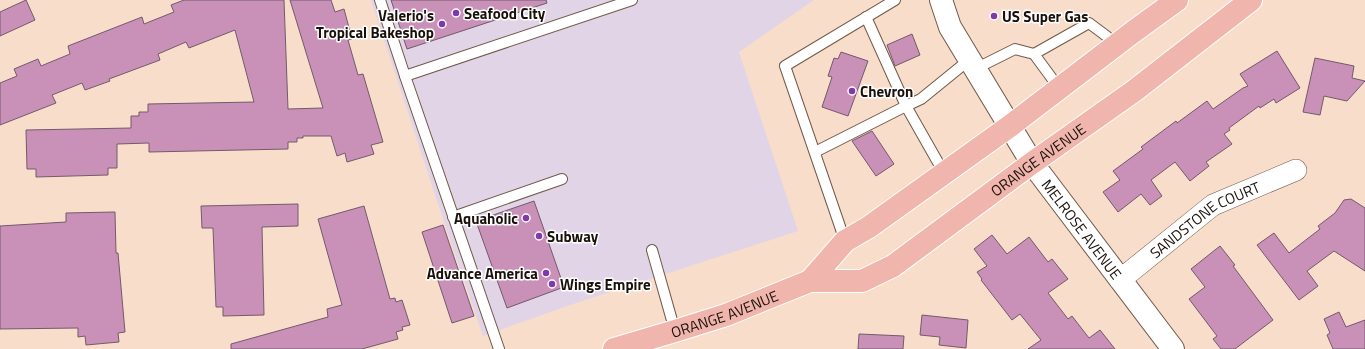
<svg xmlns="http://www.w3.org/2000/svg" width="1365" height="349" font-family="'Titillium Web',sans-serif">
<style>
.commercial{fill:#e1d4e7}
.building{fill:#ca91b8;stroke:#725a6a}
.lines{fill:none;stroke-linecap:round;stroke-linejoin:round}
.service-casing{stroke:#705948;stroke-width:12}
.minor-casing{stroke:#705948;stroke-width:22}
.tertiary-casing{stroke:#705948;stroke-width:24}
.primary-casing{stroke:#fff;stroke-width:24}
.service{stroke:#fff;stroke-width:10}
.minor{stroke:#fff;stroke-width:21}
.tertiary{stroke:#fff;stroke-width:22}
.primary{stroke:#f0b6ad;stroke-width:22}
.poi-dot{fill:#8138aa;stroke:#fff;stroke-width:1.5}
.labels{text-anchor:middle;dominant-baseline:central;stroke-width:3;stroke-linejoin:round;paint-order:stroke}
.poi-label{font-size:15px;font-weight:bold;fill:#191009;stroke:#fff;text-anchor:start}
.street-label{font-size:15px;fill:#191009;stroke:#fff}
</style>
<rect width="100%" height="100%" fill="#f8ddca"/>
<path class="commercial" d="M 371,0 L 814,0 L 739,52 L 798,231 L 573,304 L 483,336 L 446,228 Z"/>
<g class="building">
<path d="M 26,0 L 35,20 L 0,36 L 0,12 Z"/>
<path d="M 184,0 L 284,0 L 288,109 L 323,108 L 290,0 L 331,0 L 335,12 L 344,9 L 352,39 L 348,40 L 358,75 L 363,74 L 383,142 L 371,145 L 374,154 L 347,162 L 345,153 L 337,156 L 331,136 L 303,136 L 303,138 L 297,138 L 297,142 L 288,142 L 288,149 L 149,152 L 149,143 L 117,144 L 117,168 L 108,168 L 108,175 L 36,177 L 36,169 L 27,169 L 26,130 L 131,128 L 131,116 L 139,116 L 139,112 L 148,112 L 148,104 L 254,102 L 235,30 L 189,48 L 186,42 L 158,54 L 160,60 L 109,79 L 110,81 L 85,90 L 82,83 L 52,95 L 56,103 L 0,125 L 0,83 L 17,76 L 14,69 L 38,59 L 41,66 L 70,54 L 68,46 L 142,17 L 144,24 L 174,12 L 171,5 Z"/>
<path d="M 391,0 L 546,0 L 547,3 L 407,49 Z"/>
<path d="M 912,34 L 920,55 L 895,66 L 887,45 Z"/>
<path d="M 1277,51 L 1300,88 L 1276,103 L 1274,99 L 1260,108 L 1259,106 L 1229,128 L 1230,130 L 1224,134 L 1232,144 L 1206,162 L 1209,166 L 1190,181 L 1175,162 L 1151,180 L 1162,196 L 1150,205 L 1141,194 L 1118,212 L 1103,192 L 1120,180 L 1113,171 L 1143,149 L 1141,147 L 1176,121 L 1177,123 L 1207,101 L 1213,109 L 1243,88 L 1248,86 L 1240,74 Z"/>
<path d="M 841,52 L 868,61 L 848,116 L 822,107 L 832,77 L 828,76 L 834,58 L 838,59 Z"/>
<path d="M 1315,58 L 1354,66 L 1352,78 L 1365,81 L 1347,101 L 1324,96 L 1320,115 L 1303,112 Z"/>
<path d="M 872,131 L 894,164 L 876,176 L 852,141 Z"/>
<path d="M 1351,199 L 1365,208 L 1365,271 L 1334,251 L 1307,271 L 1318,286 L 1299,300 L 1257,245 L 1274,233 L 1289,253 L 1320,229 L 1318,226 L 1335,213 L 1344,200 Z"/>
<path d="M 534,201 L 564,287 L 507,308 L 476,221 Z"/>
<path d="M 298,204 L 298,226 L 262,227 L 264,315 L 223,316 L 223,307 L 216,307 L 213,228 L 202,228 L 201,206 Z"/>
<path d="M 364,206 L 390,299 L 395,298 L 396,302 L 402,300 L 410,325 L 402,327 L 403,330 L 396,332 L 398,339 L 362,349 L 231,349 L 231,344 L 328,317 L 327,309 L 342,305 L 318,219 Z"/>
<path d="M 115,212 L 116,253 L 118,253 L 125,332 L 118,333 L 119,342 L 86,345 L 85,336 L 78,337 L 78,328 L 0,329 L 0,226 L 66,222 L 66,213 Z"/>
<path d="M 443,225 L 474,316 L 452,323 L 422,232 Z"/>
<path d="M 992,235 L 1007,254 L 1029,237 L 1048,262 L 1052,259 L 1068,279 L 1048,293 L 1068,319 L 1072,316 L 1089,338 L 1100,330 L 1115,349 L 1028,349 L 1041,340 L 1020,314 L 1012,320 L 981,280 L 982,279 L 977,272 L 987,266 L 974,249 Z"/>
<path d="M 1220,246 L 1235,265 L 1233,266 L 1273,320 L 1235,349 L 1221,349 L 1213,339 L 1217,336 L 1189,299 L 1205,287 L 1191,269 Z"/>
<path d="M 1339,312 L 1346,327 L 1365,320 L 1365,349 L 1333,349 L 1327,335 L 1330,333 L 1324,319 Z"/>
<path d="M 922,315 L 968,320 L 966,348 L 939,345 L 940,337 L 920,335 Z"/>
<path d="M 859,334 L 904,336 L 903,349 L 858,349 Z"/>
</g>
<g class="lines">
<defs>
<g id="service">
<path d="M 380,0 L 405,76 L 632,0"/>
<path d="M 1034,54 L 1089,23 L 1117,44"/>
<path d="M 975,69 L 1015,49 L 1034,54 L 1059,88"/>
<path d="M 405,76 L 499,349"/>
<path d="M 815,152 L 906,106 L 866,17"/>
<path d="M 944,173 L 906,106 L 921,99 L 969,60"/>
<path d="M 453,217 L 562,179"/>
<path d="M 845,241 L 785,66 L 895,0"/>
<path d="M 652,250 L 675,331"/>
</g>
<g id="minor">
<path id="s1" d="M 1120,280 L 1213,205 L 1296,170"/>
</g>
<g id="tertiary">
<path id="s2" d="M 941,0 L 950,27 L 1032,163 L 1173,349"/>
</g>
<g id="primary">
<path d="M 810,281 L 845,241 L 869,227 L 1010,126 L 1133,32 L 1177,0"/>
<path id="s3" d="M 614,349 L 675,331 L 726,315 L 810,281 L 862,281 L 893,266 L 1032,163 L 1134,91 L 1251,0"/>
</g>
</defs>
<use href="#service" class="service-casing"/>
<use href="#minor" class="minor-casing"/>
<use href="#tertiary" class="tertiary-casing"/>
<use href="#primary" class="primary-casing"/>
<use href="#service" class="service"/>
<use href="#minor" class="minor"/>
<use href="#tertiary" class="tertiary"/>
<use href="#primary" class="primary"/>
</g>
<g class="poi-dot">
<circle cx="456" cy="13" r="4"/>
<circle cx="994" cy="16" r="4"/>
<circle cx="442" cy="24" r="4"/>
<circle cx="852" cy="91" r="4"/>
<circle cx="526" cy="218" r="4"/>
<circle cx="539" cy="236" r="4"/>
<circle cx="546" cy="273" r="4"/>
<circle cx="552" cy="284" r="4"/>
</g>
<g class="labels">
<g class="poi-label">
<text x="464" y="13">Seafood City</text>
<text x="434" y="15" text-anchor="end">Valerio's<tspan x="434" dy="17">Tropical Bakeshop</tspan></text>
<text x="1002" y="16">US Super Gas</text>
<text x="860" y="91">Chevron</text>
<text x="518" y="218" text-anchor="end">Aquaholic</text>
<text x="547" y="236">Subway</text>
<text x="538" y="273" text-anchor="end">Advance America</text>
<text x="560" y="284">Wings Empire</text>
</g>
<g class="street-label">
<text stroke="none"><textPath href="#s3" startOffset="474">ORANGE AVENUE</textPath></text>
<text stroke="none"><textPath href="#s1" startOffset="105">SANDSTONE COURT</textPath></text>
<text stroke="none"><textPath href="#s2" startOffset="270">MELROSE AVENUE</textPath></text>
<text stroke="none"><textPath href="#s3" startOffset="116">ORANGE AVENUE</textPath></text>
</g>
</g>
</svg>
